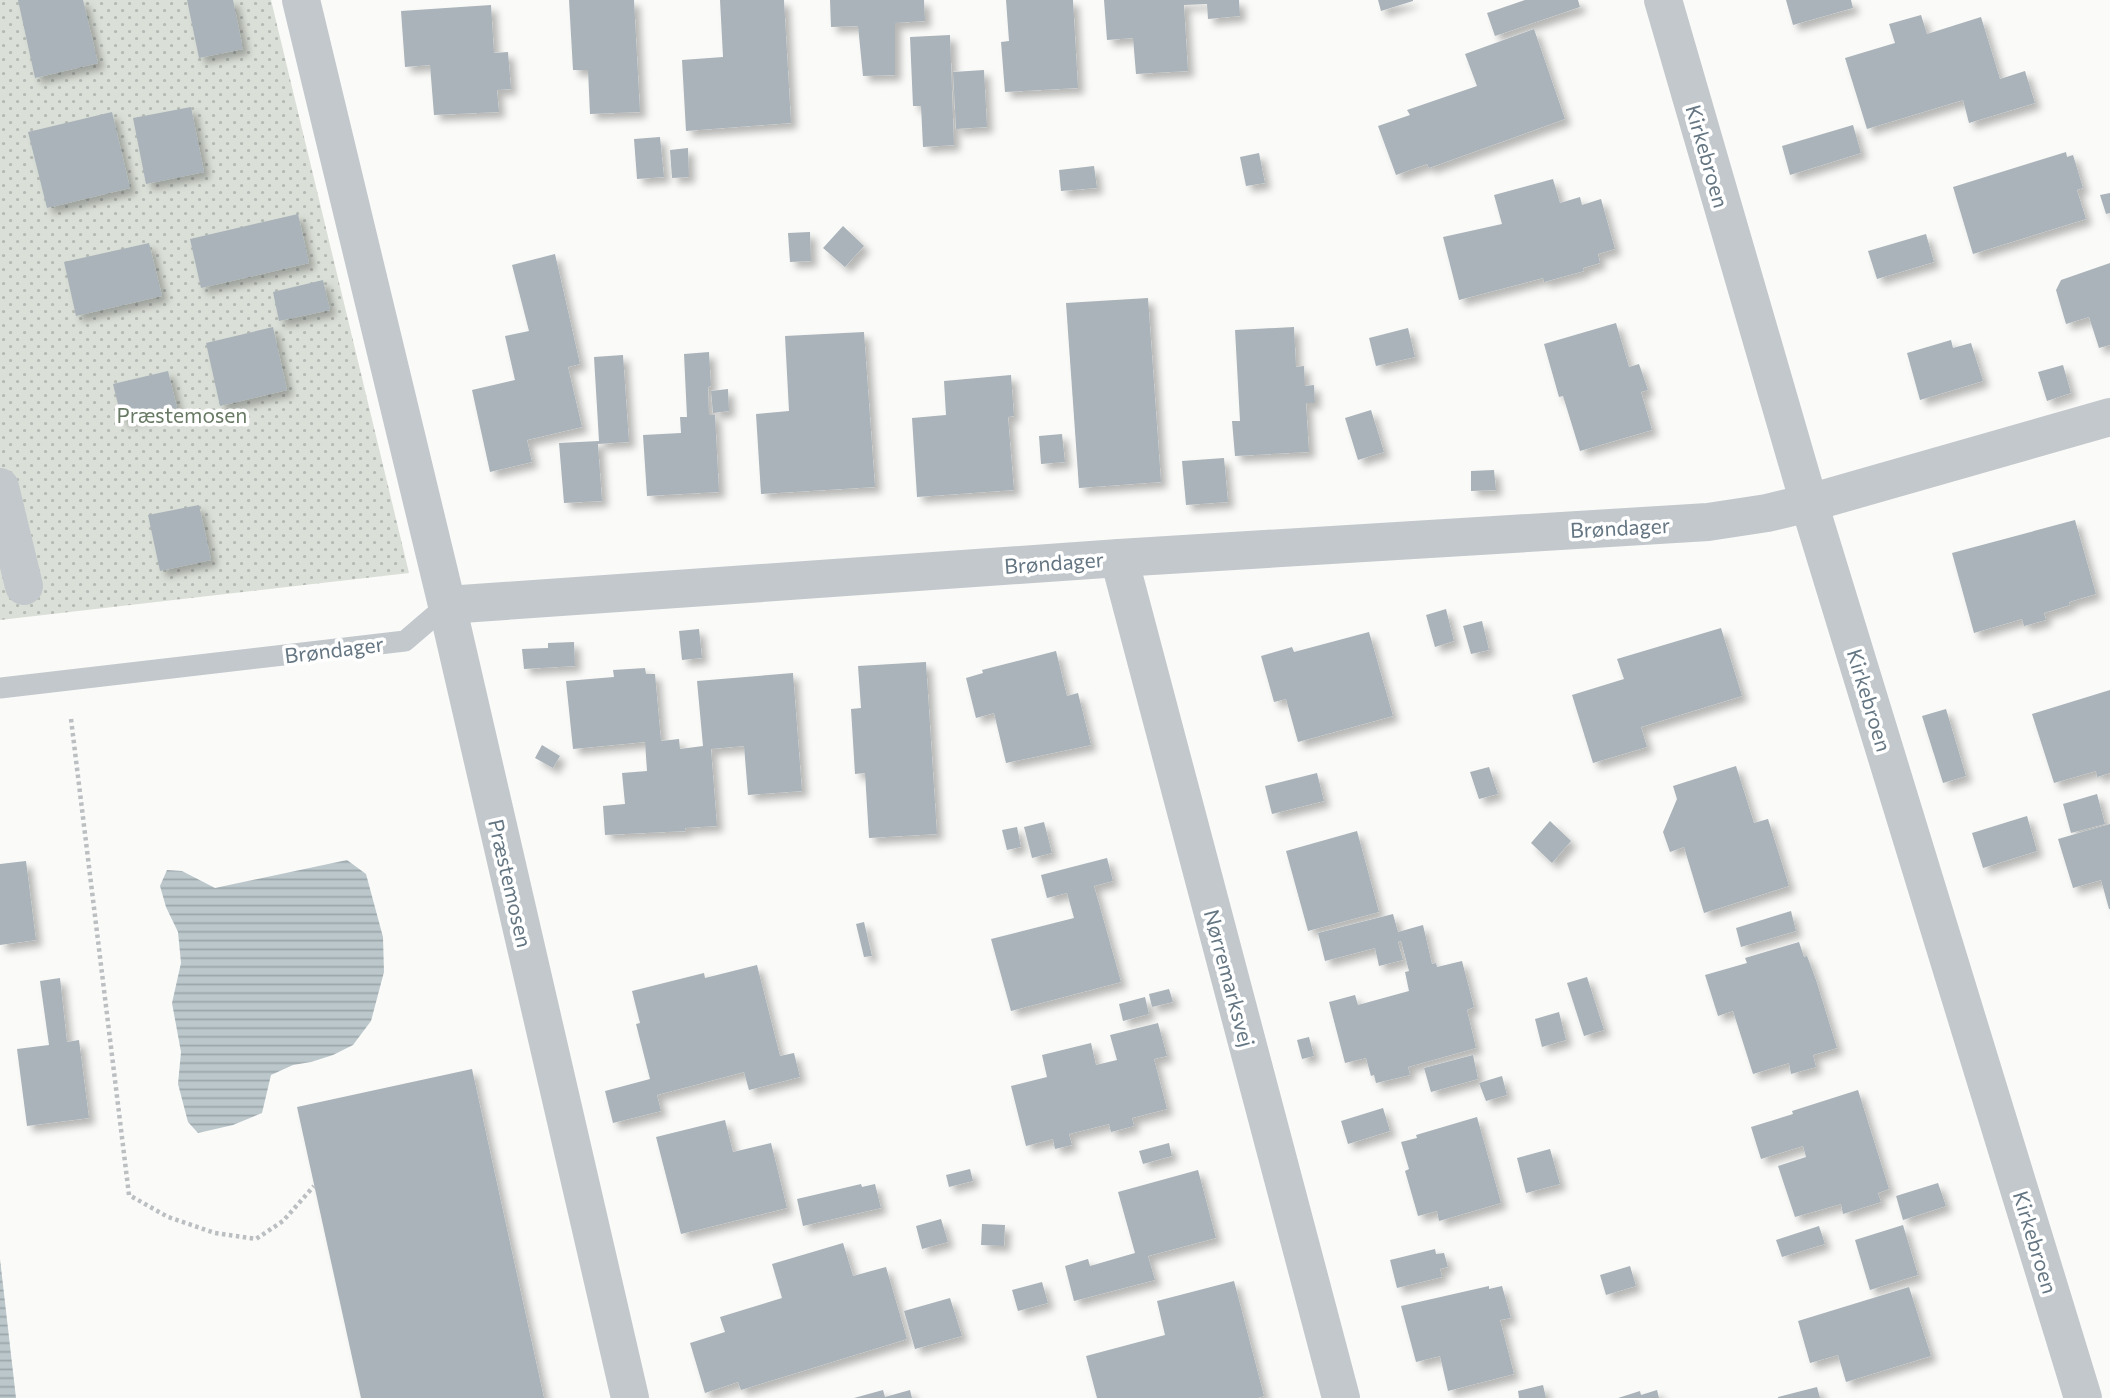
<svg xmlns="http://www.w3.org/2000/svg" width="2110" height="1398" font-family="Commissioner,sans-serif">
<style>
.grass{fill:url(#grass-dots)}
.water{fill:url(#water-rules)}
.building{fill:#aab3b9;filter:url(#shadow)}
.lines{fill:none;stroke-linecap:round;stroke-linejoin:round}
.path{stroke:#bbbfc2;stroke-width:4.5;stroke-dasharray:3.5 3.5;stroke-linecap:butt}
.service{stroke:#c3c8cc;stroke-width:21}
.minor{stroke:#c3c8cc;stroke-width:38}
.labels{text-anchor:middle;dominant-baseline:central;stroke-width:7;stroke-linejoin:round;paint-order:stroke}
.street-label{font-size:21px;fill:#657683;stroke:#fff}
.park-label{font-size:21px;fill:#687a64;stroke:#fff}
</style>
<defs>
<pattern id="grass-dots" width="8" height="8" patternUnits="userSpaceOnUse" patternTransform="scale(1.75)"><rect width="8" height="8" fill="#dadfd7"/><path d="M2 2h.1M6 6h.1" fill="none" stroke="#b4b9b4" stroke-width="1.8" stroke-linecap="round"/></pattern>
<pattern id="water-rules" width="6" height="5" patternUnits="userSpaceOnUse" patternTransform="scale(1.75)"><rect width="6" height="5" fill="#bbc7cb"/><path d="M0 2.5h6" fill="none" stroke="#9ca6aa"/></pattern>
<filter id="shadow"><feDropShadow dx="6" dy="6" stdDeviation="3.5" flood-color="#0004"/></filter>
</defs>
<rect width="100%" height="100%" fill="#fafaf8"/>
<path class="grass" d="M 0,0 L 271,0 L 409,573 L 0,620 Z"/>
<g class="water">
<path d="M 347,860 L 366,874 L 383,937 L 384,972 L 371,1021 L 353,1045 L 333,1055 L 311,1062 L 293,1065 L 271,1075 L 262,1113 L 233,1125 L 198,1133 L 188,1122 L 178,1084 L 181,1052 L 172,1003 L 181,963 L 178,932 L 166,907 L 160,886 L 167,870 L 182,871 L 215,888 Z"/>
<path d="M 0,1259 L 16,1398 L 0,1398 Z"/>
</g>
<g class="building">
<path d="M 18,0 L 83,0 L 98,63 L 35,78 Z"/>
<path d="M 187,0 L 233,0 L 243,49 L 199,58 Z"/>
<path d="M 569,0 L 634,0 L 640,112 L 590,114 L 588,70 L 573,70 Z"/>
<path d="M 720,0 L 784,0 L 791,123 L 686,131 L 682,60 L 723,57 Z"/>
<path d="M 830,0 L 924,0 L 925,21 L 895,23 L 895,75 L 863,76 L 858,26 L 831,27 Z"/>
<path d="M 1006,0 L 1073,0 L 1078,88 L 1005,92 L 1001,42 L 1009,41 Z"/>
<path d="M 1104,0 L 1239,0 L 1240,16 L 1208,19 L 1207,4 L 1184,5 L 1188,71 L 1136,74 L 1133,38 L 1107,40 Z"/>
<path d="M 1378,0 L 1413,0 L 1413,1 L 1381,11 Z"/>
<path d="M 1525,0 L 1578,0 L 1580,7 L 1495,36 L 1487,13 Z"/>
<path d="M 1786,0 L 1851,0 L 1853,8 L 1793,25 Z"/>
<path d="M 491,5 L 494,53 L 508,52 L 511,89 L 497,90 L 499,112 L 434,115 L 430,65 L 405,67 L 401,11 Z"/>
<path d="M 1921,15 L 1927,34 L 1981,17 L 2000,79 L 2025,71 L 2035,103 L 1969,123 L 1963,100 L 1867,129 L 1845,58 L 1895,43 L 1889,24 Z"/>
<path d="M 1534,29 L 1565,119 L 1429,168 L 1427,164 L 1396,175 L 1378,126 L 1410,115 L 1407,110 L 1477,86 L 1465,54 Z"/>
<path d="M 950,35 L 954,145 L 923,147 L 921,106 L 913,106 L 910,37 Z"/>
<path d="M 984,70 L 987,127 L 956,129 L 953,72 Z"/>
<path d="M 191,107 L 204,172 L 146,184 L 133,118 Z"/>
<path d="M 112,112 L 130,188 L 47,208 L 28,132 Z"/>
<path d="M 1853,125 L 1861,153 L 1790,175 L 1782,146 Z"/>
<path d="M 660,137 L 664,177 L 637,179 L 634,139 Z"/>
<path d="M 688,148 L 689,177 L 672,178 L 670,150 Z"/>
<path d="M 2066,152 L 2067,157 L 2073,155 L 2083,188 L 2077,190 L 2086,219 L 1973,254 L 1953,187 Z"/>
<path d="M 1259,153 L 1265,183 L 1246,186 L 1240,157 Z"/>
<path d="M 1094,166 L 1097,188 L 1061,191 L 1059,170 Z"/>
<path d="M 1553,179 L 1560,203 L 1580,197 L 1582,205 L 1601,199 L 1615,249 L 1598,254 L 1600,263 L 1583,268 L 1584,271 L 1544,282 L 1543,278 L 1459,300 L 1443,237 L 1502,224 L 1494,195 Z"/>
<path d="M 2110,193 L 2110,213 L 2106,214 L 2100,195 Z"/>
<path d="M 298,214 L 309,263 L 201,288 L 190,239 Z"/>
<path d="M 843,226 L 864,246 L 845,267 L 823,248 Z"/>
<path d="M 810,232 L 811,261 L 790,262 L 788,233 Z"/>
<path d="M 1926,234 L 1934,262 L 1877,279 L 1868,251 Z"/>
<path d="M 149,243 L 162,296 L 76,316 L 64,262 Z"/>
<path d="M 555,254 L 580,364 L 568,367 L 582,427 L 527,440 L 532,462 L 490,472 L 472,390 L 515,380 L 505,336 L 529,331 L 512,265 Z"/>
<path d="M 2110,263 L 2110,345 L 2099,348 L 2089,317 L 2066,324 L 2056,290 L 2061,280 Z"/>
<path d="M 323,280 L 330,310 L 279,321 L 273,292 Z"/>
<path d="M 1148,298 L 1161,482 L 1079,488 L 1066,303 Z"/>
<path d="M 1616,323 L 1629,367 L 1639,364 L 1648,390 L 1641,392 L 1652,430 L 1580,451 L 1563,396 L 1559,397 L 1544,344 Z"/>
<path d="M 273,327 L 287,390 L 220,406 L 206,343 Z"/>
<path d="M 1294,327 L 1296,367 L 1304,366 L 1305,386 L 1314,385 L 1315,403 L 1306,403 L 1309,452 L 1235,456 L 1232,421 L 1240,421 L 1235,330 Z"/>
<path d="M 1408,328 L 1415,357 L 1376,366 L 1369,338 Z"/>
<path d="M 864,332 L 875,487 L 761,494 L 756,414 L 789,411 L 785,336 Z"/>
<path d="M 1951,340 L 1953,348 L 1971,343 L 1983,381 L 1920,400 L 1907,353 Z"/>
<path d="M 709,352 L 711,386 L 708,387 L 709,415 L 715,415 L 719,492 L 647,496 L 643,435 L 681,433 L 680,417 L 687,417 L 684,354 Z"/>
<path d="M 623,355 L 629,442 L 598,444 L 602,501 L 564,503 L 559,443 L 599,441 L 594,357 Z"/>
<path d="M 2063,365 L 2071,393 L 2047,401 L 2038,372 Z"/>
<path d="M 168,371 L 177,408 L 122,421 L 113,384 Z"/>
<path d="M 1011,375 L 1014,416 L 1008,417 L 1014,490 L 917,497 L 912,418 L 946,415 L 944,381 Z"/>
<path d="M 728,389 L 729,411 L 713,413 L 711,391 Z"/>
<path d="M 1371,410 L 1384,452 L 1358,460 L 1345,418 Z"/>
<path d="M 1062,434 L 1065,462 L 1041,464 L 1039,436 Z"/>
<path d="M 1224,458 L 1228,502 L 1186,505 L 1182,461 Z"/>
<path d="M 1494,470 L 1496,490 L 1471,491 L 1471,471 Z"/>
<path d="M 199,505 L 211,560 L 160,571 L 148,515 Z"/>
<path d="M 2075,520 L 2096,594 L 2069,602 L 2070,605 L 2044,613 L 2046,620 L 2024,626 L 2022,619 L 1974,633 L 1952,553 Z"/>
<path d="M 1446,609 L 1454,641 L 1435,647 L 1426,615 Z"/>
<path d="M 1482,621 L 1489,650 L 1471,654 L 1463,626 Z"/>
<path d="M 1721,628 L 1742,696 L 1641,727 L 1647,747 L 1593,763 L 1572,695 L 1624,679 L 1617,659 Z"/>
<path d="M 699,629 L 702,658 L 682,660 L 679,631 Z"/>
<path d="M 1369,632 L 1393,716 L 1298,742 L 1286,699 L 1274,702 L 1261,656 L 1292,647 L 1294,652 Z"/>
<path d="M 574,642 L 575,666 L 524,669 L 522,649 L 548,648 L 548,643 Z"/>
<path d="M 1056,651 L 1067,696 L 1078,693 L 1091,745 L 1006,763 L 994,713 L 976,718 L 966,678 L 983,673 L 982,670 Z"/>
<path d="M 926,662 L 937,834 L 869,838 L 865,773 L 855,774 L 851,709 L 861,708 L 858,666 Z"/>
<path d="M 645,668 L 646,674 L 655,674 L 661,741 L 679,739 L 680,749 L 703,746 L 697,681 L 793,673 L 802,791 L 748,795 L 744,746 L 711,749 L 717,826 L 685,828 L 686,831 L 605,835 L 603,806 L 625,804 L 622,773 L 647,771 L 645,742 L 573,749 L 566,681 L 614,677 L 613,670 Z"/>
<path d="M 2110,690 L 2110,773 L 2097,777 L 2096,771 L 2054,783 L 2032,714 Z"/>
<path d="M 1946,709 L 1966,776 L 1943,783 L 1922,716 Z"/>
<path d="M 542,745 L 560,756 L 553,768 L 535,758 Z"/>
<path d="M 1736,766 L 1754,823 L 1768,819 L 1789,886 L 1704,913 L 1684,847 L 1670,852 L 1663,832 L 1677,799 L 1673,786 Z"/>
<path d="M 1489,767 L 1498,794 L 1479,799 L 1470,772 Z"/>
<path d="M 1317,773 L 1324,801 L 1272,814 L 1265,786 Z"/>
<path d="M 2097,794 L 2105,824 L 2071,833 L 2063,804 Z"/>
<path d="M 2027,816 L 2037,851 L 1983,868 L 1972,833 Z"/>
<path d="M 1550,821 L 1571,841 L 1552,863 L 1531,843 Z"/>
<path d="M 1044,822 L 1052,853 L 1032,858 L 1024,827 Z"/>
<path d="M 2110,824 L 2110,909 L 2109,909 L 2101,880 L 2073,888 L 2058,839 Z"/>
<path d="M 1017,827 L 1021,847 L 1007,850 L 1002,830 Z"/>
<path d="M 1357,831 L 1379,912 L 1308,931 L 1286,851 Z"/>
<path d="M 1107,858 L 1113,881 L 1094,886 L 1121,982 L 1011,1011 L 991,939 L 1074,918 L 1067,893 L 1047,898 L 1041,875 Z"/>
<path d="M 26,861 L 36,940 L 0,945 L 0,864 Z"/>
<path d="M 1791,911 L 1796,931 L 1741,947 L 1736,928 Z"/>
<path d="M 1393,914 L 1398,932 L 1423,925 L 1432,964 L 1436,963 L 1437,967 L 1462,961 L 1474,1007 L 1467,1010 L 1476,1048 L 1408,1067 L 1410,1075 L 1376,1083 L 1374,1075 L 1371,1076 L 1366,1058 L 1345,1063 L 1329,1002 L 1355,995 L 1358,1005 L 1409,991 L 1405,972 L 1409,971 L 1401,941 L 1398,942 L 1403,960 L 1379,966 L 1375,948 L 1325,961 L 1318,933 Z"/>
<path d="M 864,922 L 872,956 L 864,957 L 856,924 Z"/>
<path d="M 1799,942 L 1804,957 L 1807,956 L 1816,980 L 1837,1048 L 1813,1055 L 1816,1067 L 1791,1074 L 1789,1063 L 1753,1074 L 1733,1011 L 1718,1016 L 1705,975 L 1747,963 L 1745,958 Z"/>
<path d="M 757,965 L 780,1056 L 794,1053 L 800,1077 L 749,1090 L 744,1072 L 657,1095 L 661,1111 L 613,1123 L 605,1091 L 650,1079 L 636,1024 L 640,1023 L 632,991 L 704,973 L 705,978 Z"/>
<path d="M 1587,977 L 1604,1030 L 1584,1036 L 1567,983 Z"/>
<path d="M 60,978 L 67,1042 L 79,1040 L 89,1118 L 27,1126 L 17,1049 L 49,1045 L 40,981 Z"/>
<path d="M 1169,989 L 1173,1002 L 1152,1007 L 1149,994 Z"/>
<path d="M 1145,997 L 1149,1014 L 1123,1021 L 1119,1004 Z"/>
<path d="M 1559,1012 L 1566,1040 L 1542,1047 L 1535,1019 Z"/>
<path d="M 1158,1023 L 1167,1056 L 1154,1059 L 1167,1109 L 1132,1118 L 1134,1126 L 1111,1132 L 1109,1124 L 1069,1134 L 1072,1145 L 1055,1149 L 1053,1139 L 1026,1146 L 1011,1086 L 1047,1077 L 1042,1055 L 1091,1043 L 1096,1065 L 1117,1060 L 1110,1035 Z"/>
<path d="M 1309,1037 L 1314,1056 L 1302,1059 L 1297,1040 Z"/>
<path d="M 1473,1055 L 1478,1079 L 1431,1092 L 1424,1068 Z"/>
<path d="M 472,1069 L 544,1398 L 361,1398 L 297,1107 Z"/>
<path d="M 1502,1076 L 1507,1095 L 1486,1101 L 1479,1083 Z"/>
<path d="M 1858,1090 L 1889,1189 L 1878,1193 L 1881,1202 L 1843,1214 L 1841,1204 L 1795,1217 L 1778,1166 L 1806,1157 L 1803,1146 L 1761,1159 L 1751,1127 L 1793,1114 L 1792,1111 Z"/>
<path d="M 1383,1108 L 1390,1131 L 1348,1144 L 1341,1121 Z"/>
<path d="M 1477,1117 L 1501,1203 L 1439,1221 L 1437,1211 L 1418,1216 L 1405,1171 L 1409,1169 L 1401,1142 L 1417,1138 L 1416,1135 Z"/>
<path d="M 725,1120 L 733,1152 L 771,1143 L 787,1208 L 681,1234 L 656,1137 Z"/>
<path d="M 1169,1143 L 1172,1156 L 1143,1164 L 1139,1151 Z"/>
<path d="M 1550,1149 L 1560,1184 L 1526,1193 L 1517,1158 Z"/>
<path d="M 970,1169 L 973,1181 L 949,1187 L 946,1175 Z"/>
<path d="M 1198,1170 L 1216,1238 L 1148,1256 L 1155,1280 L 1074,1301 L 1065,1266 L 1088,1259 L 1090,1266 L 1135,1253 L 1118,1192 Z"/>
<path d="M 1938,1183 L 1946,1206 L 1903,1220 L 1896,1196 Z"/>
<path d="M 861,1184 L 862,1187 L 875,1184 L 881,1208 L 803,1226 L 797,1199 Z"/>
<path d="M 941,1219 L 948,1242 L 922,1249 L 916,1226 Z"/>
<path d="M 982,1224 L 1005,1225 L 1004,1246 L 981,1245 Z"/>
<path d="M 1903,1225 L 1918,1275 L 1870,1290 L 1855,1240 Z"/>
<path d="M 1819,1226 L 1825,1244 L 1782,1257 L 1776,1240 Z"/>
<path d="M 843,1243 L 853,1276 L 886,1267 L 907,1339 L 741,1390 L 738,1382 L 705,1393 L 690,1343 L 725,1332 L 720,1317 L 782,1298 L 772,1264 Z"/>
<path d="M 1435,1249 L 1436,1254 L 1444,1253 L 1448,1267 L 1440,1269 L 1442,1277 L 1397,1288 L 1390,1260 Z"/>
<path d="M 1630,1266 L 1636,1286 L 1606,1295 L 1600,1275 Z"/>
<path d="M 1234,1281 L 1264,1396 L 1258,1398 L 1097,1398 L 1086,1356 L 1165,1335 L 1157,1301 Z"/>
<path d="M 1042,1282 L 1048,1303 L 1018,1311 L 1012,1290 Z"/>
<path d="M 1489,1286 L 1489,1289 L 1502,1286 L 1511,1318 L 1500,1320 L 1514,1374 L 1448,1391 L 1440,1356 L 1416,1362 L 1401,1306 Z"/>
<path d="M 1909,1287 L 1931,1356 L 1846,1382 L 1838,1355 L 1810,1363 L 1798,1321 Z"/>
<path d="M 950,1298 L 962,1336 L 915,1349 L 904,1311 Z"/>
<path d="M 1543,1385 L 1546,1398 L 1519,1398 L 1518,1391 Z"/>
<path d="M 1817,1387 L 1820,1398 L 1778,1398 L 1778,1397 Z"/>
<path d="M 883,1390 L 885,1397 L 910,1390 L 912,1398 L 854,1398 Z"/>
<path d="M 1657,1390 L 1659,1398 L 1618,1398 L 1640,1391 L 1641,1395 Z"/>
</g>
<g class="lines">
<path class="path" d="M 71,719 L 129,1195 L 168,1217 L 215,1233 L 256,1239 L 283,1221 L 314,1186"/>
<path class="service" d="M 0,688 L 405,641 L 447,605"/>
<g class="minor">
<path d="M 301,0 L 447,605 L 630,1398"/>
<path d="M 1663,0 L 1809,503 L 2083,1398"/>
<path d="M 0,487 L 24,586"/>
<path d="M 1119,558 L 1341,1398"/>
<path d="M 447,605 L 1119,558 L 1708,522 L 1767,513 L 1809,503 L 2110,417"/>
</g>
</g>
<g class="labels">
<g class="street-label">
<text transform="translate(1708 156) rotate(74)">Kirkebroen</text>
<text transform="translate(1620 527) rotate(-3)">Brøndager</text>
<text transform="translate(1054 562) rotate(-4)">Brøndager</text>
<text transform="translate(334 649) rotate(-7)">Brøndager</text>
<text transform="translate(1870 700) rotate(73)">Kirkebroen</text>
<text transform="translate(511 883) rotate(77)">Præstemosen</text>
<text transform="translate(1230 978) rotate(75)">Nørremarksvej</text>
<text transform="translate(2036 1242) rotate(73)">Kirkebroen</text>
</g>
<g class="park-label">
<text x="182" y="414">Præstemosen</text>
</g>
</g>
</svg>
